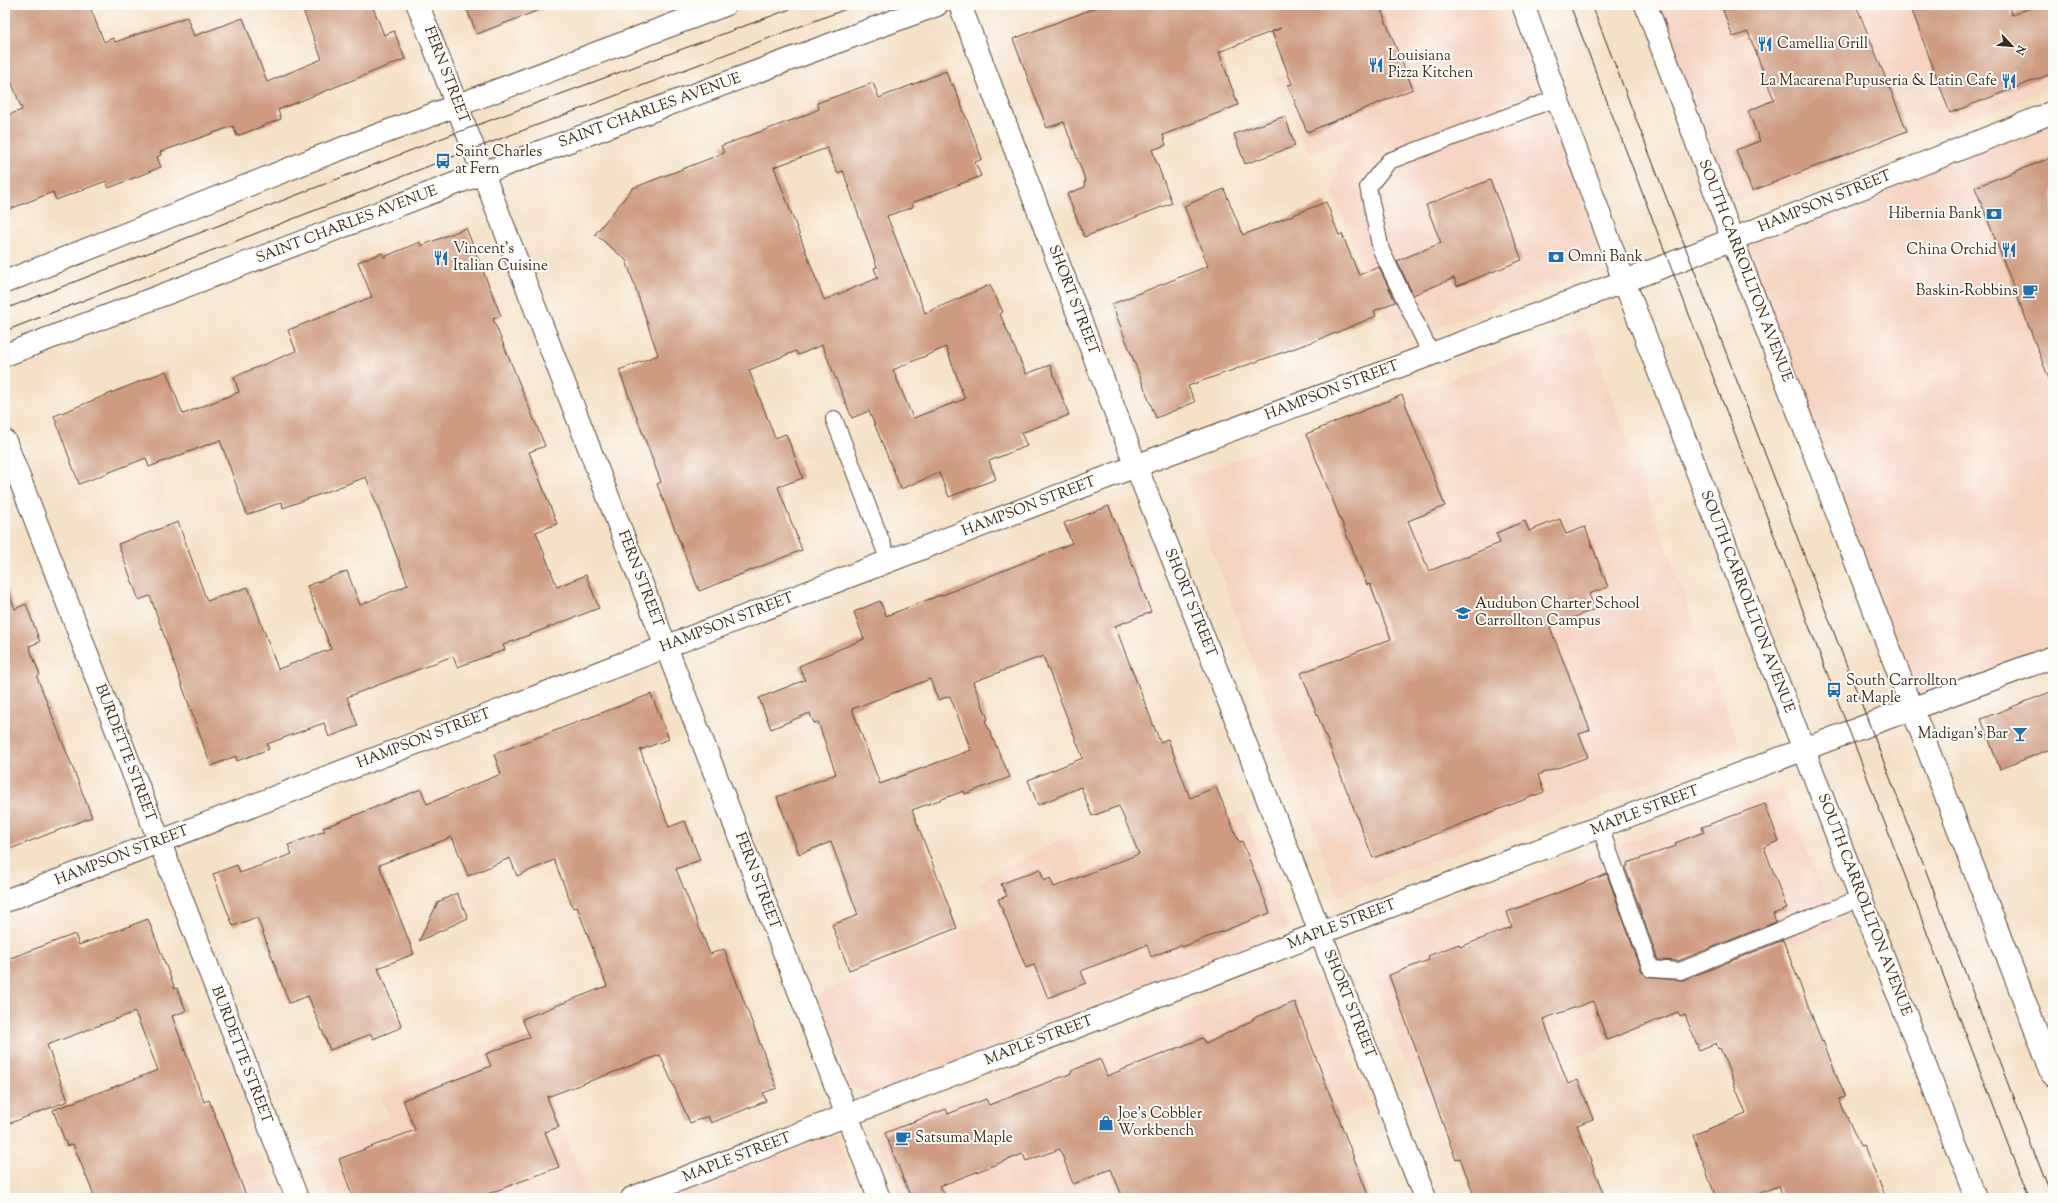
<svg xmlns="http://www.w3.org/2000/svg" width="2058" height="1203" font-family="'Sorts Mill Goudy',serif">
<style>
.built{fill:#f5d3c1}
.building{fill:#ce9b81;fill-rule:evenodd}
.lines{fill:none;stroke-linecap:round;stroke-linejoin:round}
.service-casing{stroke:#574538;stroke-width:18}
.minor-casing{stroke:#574538;stroke-width:24}
.secondary-casing{stroke:#574538;stroke-width:24}
.service{stroke:#fff;stroke-width:16}
.minor{stroke:#fff;stroke-width:22}
.secondary{stroke:#fff;stroke-width:22}
.tram{stroke:#3b2a1e;stroke-width:1}
.labels{text-anchor:middle;dominant-baseline:central;stroke-width:4;stroke-linejoin:round;paint-order:stroke}
.poi-label{font-size:15px;fill:#3b2a1e;stroke:#fdfcf7;text-anchor:start}
.street-label{font-size:15px;fill:#3b2a1e;stroke:#fdfcf7}
</style>
<rect width="100%" height="100%" fill="#fdfcf7"/>
<filter id="ink" filterUnits="userSpaceOnUse"><feTurbulence type="fractalNoise" baseFrequency=".025" numOctaves="2"/><feDisplacementMap in="SourceGraphic" scale="8" xChannelSelector="R" yChannelSelector="G"/><feConvolveMatrix kernelMatrix="1 2 1 2 8 2 1 2 1" color-interpolation-filters="sRGB"/></filter>
<filter id="wash" filterUnits="userSpaceOnUse"><feTurbulence type="fractalNoise" baseFrequency=".012" numOctaves="4" result="noise"/><feDisplacementMap in="SourceGraphic" scale="16" xChannelSelector="R" yChannelSelector="G"/><feGaussianBlur stdDeviation="0.9" result="paint"/><feColorMatrix in="noise" values="0 0 0 0 0 0 0 0 0 0 0 0 0 0 0 0 0 1.4 0 .05"/><feComposite in="paint" operator="in"/></filter>
<g filter="url(#wash)">
<rect width="100%" height="100%" fill="#f5e1c8"/>
<g class="built">
<path d="M 1325,5 L 1505,5 L 1535,74 L 1605,266 L 1395,342 L 1332,193 L 1341,152 L 1357,133 L 1309,152 L 1273,79 L 1341,47 Z"/>
<path d="M 1656,5 L 2053,5 L 2053,88 L 1732,203 Z"/>
<path d="M 2053,116 L 2053,660 L 1912,708 L 1732,239 Z"/>
<path d="M 1587,329 L 1740,747 L 1338,896 L 1186,478 Z"/>
<path d="M 1782,786 L 1838,927 L 1798,944 L 1784,941 L 1701,973 L 1689,972 L 1667,983 L 1665,989 L 1676,1022 L 1426,1109 L 1362,956 L 1370,936 Z"/>
<path d="M 1244,813 L 1288,928 L 1129,990 L 905,1085 L 877,1094 L 853,1089 L 817,994 L 994,917 L 979,882 L 1069,835 L 1085,873 L 1151,845 L 1154,850 Z"/>
<path d="M 1305,970 L 1322,984 L 1369,1106 L 1262,1151 L 1190,1198 L 1110,1198 L 1105,1185 L 1070,1198 L 902,1198 L 877,1140 L 879,1132 L 889,1122 L 994,1087 L 1174,1016 Z"/>
<path d="M 522,1030 L 572,1151 L 588,1198 L 330,1198 L 311,1148 L 390,1117 L 381,1096 L 478,1055 L 476,1046 Z"/>
<path d="M 836,1135 L 859,1198 L 660,1198 Z"/>
<path d="M 258,1150 L 280,1198 L 63,1198 L 149,1166 L 200,1167 Z"/>
</g>
<g id="blocks">
<g class="building">
<path d="M 5,5 L 89,5 L 104,42 L 113,38 L 115,42 L 187,17 L 194,36 L 243,18 L 267,82 L 322,59 L 301,5 L 372,5 L 384,35 L 394,31 L 405,59 L 278,110 L 281,119 L 237,136 L 233,126 L 160,152 L 161,155 L 157,157 L 161,167 L 109,188 L 106,181 L 56,200 L 53,192 L 5,211 L 5,116 L 22,110 L 5,64 Z"/>
<path d="M 465,5 L 547,5 L 547,7 L 477,34 Z"/>
<path d="M 1103,5 L 1379,5 L 1413,89 L 1307,132 L 1288,85 L 1292,84 L 1272,32 L 1281,28 L 1219,52 L 1238,105 L 1163,135 L 1166,145 L 1152,150 L 1172,203 L 1084,237 L 1067,194 L 1085,187 L 1084,182 L 1086,182 L 1064,122 L 1047,128 L 1013,39 Z"/>
<path d="M 1721,5 L 1856,5 L 1907,131 L 1752,191 L 1736,150 L 1760,141 L 1748,111 L 1774,100 L 1748,32 L 1733,37 Z"/>
<path d="M 1910,5 L 2008,5 L 2012,15 L 2038,5 L 2053,5 L 2053,73 L 1950,113 Z"/>
<path d="M 946,71 L 951,85 L 953,84 L 974,137 L 982,159 L 975,162 L 981,176 L 912,203 L 913,207 L 887,216 L 925,313 L 990,285 L 1003,312 L 1000,314 L 1026,374 L 1050,365 L 1069,415 L 1021,433 L 1027,446 L 989,461 L 996,479 L 949,497 L 939,473 L 901,489 L 869,411 L 852,418 L 822,345 L 798,355 L 796,351 L 749,370 L 775,438 L 786,434 L 803,478 L 778,487 L 802,550 L 699,591 L 657,484 L 661,482 L 619,370 L 658,355 L 626,260 L 595,234 L 633,188 L 724,153 L 721,146 L 801,117 L 819,109 L 817,103 L 873,83 L 879,98 ZM 827,148 L 837,173 L 843,171 L 877,267 L 874,268 L 878,278 L 824,300 L 774,167 ZM 946,347 L 965,399 L 913,418 L 893,370 Z"/>
<path d="M 1285,116 L 1295,146 L 1245,164 L 1234,134 Z"/>
<path d="M 2053,157 L 2053,384 L 2051,384 L 1975,187 Z"/>
<path d="M 1490,180 L 1522,260 L 1457,286 L 1454,278 L 1413,295 L 1397,261 L 1441,243 L 1426,205 Z"/>
<path d="M 1224,189 L 1243,235 L 1326,202 L 1339,235 L 1342,234 L 1359,275 L 1379,267 L 1395,302 L 1374,311 L 1376,316 L 1326,337 L 1188,386 L 1195,402 L 1156,418 L 1112,304 L 1208,266 L 1184,206 Z"/>
<path d="M 466,228 L 501,316 L 493,319 L 545,446 L 529,452 L 557,524 L 536,532 L 557,587 L 586,575 L 599,608 L 503,645 L 505,650 L 457,667 L 453,656 L 347,697 L 358,726 L 329,737 L 324,723 L 267,744 L 269,749 L 237,761 L 236,756 L 211,766 L 150,596 L 139,600 L 118,544 L 178,522 L 207,601 L 248,587 L 278,669 L 331,649 L 307,586 L 347,571 L 360,605 L 408,585 L 366,477 L 283,508 L 282,502 L 247,515 L 220,440 L 149,467 L 146,458 L 79,484 L 54,416 L 166,371 L 183,414 L 239,392 L 234,377 L 296,351 L 288,330 L 372,297 L 358,262 L 382,253 L 384,257 L 420,242 L 421,246 Z"/>
<path d="M 1402,395 L 1445,506 L 1408,521 L 1429,571 L 1500,543 L 1496,533 L 1525,521 L 1529,531 L 1560,519 L 1566,534 L 1585,527 L 1608,587 L 1589,594 L 1595,609 L 1550,627 L 1590,730 L 1579,734 L 1588,757 L 1538,775 L 1544,792 L 1373,858 L 1301,673 L 1391,639 L 1370,584 L 1367,585 L 1306,434 Z"/>
<path d="M 1109,506 L 1151,612 L 1115,626 L 1160,742 L 1168,739 L 1190,798 L 1216,787 L 1239,842 L 1242,841 L 1270,913 L 1182,947 L 1181,945 L 1151,957 L 1147,945 L 1081,971 L 1086,983 L 1048,998 L 1034,965 L 1026,968 L 998,899 L 1007,896 L 1001,884 L 1040,869 L 1044,881 L 1050,878 L 1054,887 L 1139,854 L 1119,806 L 1092,816 L 1081,787 L 1038,805 L 1028,780 L 1083,758 L 1043,656 L 973,682 L 988,719 L 985,721 L 1010,777 L 965,794 L 964,791 L 912,810 L 957,928 L 849,970 L 832,925 L 858,915 L 831,842 L 799,854 L 777,797 L 836,774 L 818,722 L 814,723 L 810,713 L 771,729 L 759,698 L 805,680 L 799,666 L 864,639 L 854,612 L 880,601 L 886,616 L 940,595 L 940,596 L 1072,543 L 1064,523 ZM 930,679 L 938,700 L 950,696 L 971,750 L 880,784 L 852,709 Z"/>
<path d="M 7,589 L 15,609 L 26,604 L 40,642 L 29,646 L 40,675 L 37,677 L 92,817 L 5,851 L 5,590 Z"/>
<path d="M 2053,691 L 2053,748 L 2000,769 L 1981,719 Z"/>
<path d="M 651,694 L 669,739 L 640,750 L 669,827 L 685,821 L 700,860 L 676,869 L 710,954 L 724,949 L 777,1088 L 763,1093 L 766,1101 L 711,1123 L 708,1116 L 690,1123 L 660,1055 L 547,1097 L 559,1127 L 545,1132 L 559,1167 L 477,1198 L 353,1198 L 339,1159 L 415,1130 L 403,1100 L 491,1066 L 486,1054 L 530,1037 L 522,1019 L 607,986 L 577,907 L 573,908 L 554,860 L 517,876 L 510,858 L 468,876 L 452,837 L 379,865 L 414,954 L 378,968 L 402,1027 L 373,1039 L 371,1034 L 330,1050 L 308,996 L 289,1003 L 257,917 L 233,926 L 213,874 L 237,865 L 240,873 L 292,854 L 288,845 L 325,831 L 323,828 L 421,789 L 427,804 L 501,774 L 494,754 Z"/>
<path d="M 1765,804 L 1779,841 L 1764,847 L 1787,909 L 1773,914 L 1776,922 L 1678,961 L 1658,960 L 1625,867 L 1628,866 L 1627,863 L 1676,846 L 1675,843 L 1704,832 L 1702,827 Z"/>
<path d="M 1607,874 L 1642,972 L 1650,978 L 1684,980 L 1783,940 L 1822,1042 L 1823,1041 L 1845,1097 L 1839,1099 L 1860,1146 L 1863,1145 L 1886,1198 L 1782,1198 L 1778,1186 L 1748,1198 L 1716,1198 L 1693,1135 L 1746,1114 L 1720,1048 L 1718,1049 L 1716,1043 L 1699,1050 L 1685,1015 L 1680,1017 L 1678,1012 L 1607,1040 L 1593,1001 L 1543,1019 L 1568,1084 L 1578,1080 L 1593,1119 L 1577,1125 L 1605,1198 L 1475,1198 L 1460,1158 L 1456,1160 L 1389,975 L 1429,960 L 1428,956 L 1459,944 L 1460,947 L 1512,927 L 1507,912 Z"/>
<path d="M 457,893 L 468,918 L 419,941 L 438,902 Z"/>
<path d="M 148,919 L 175,989 L 177,988 L 186,1011 L 172,1016 L 204,1102 L 209,1100 L 247,1198 L 95,1198 L 73,1144 L 67,1146 L 53,1110 L 158,1070 L 135,1012 L 47,1045 L 68,1101 L 5,1125 L 5,960 L 75,934 L 79,945 Z"/>
<path d="M 1295,1002 L 1369,1198 L 1123,1198 L 1111,1169 L 1073,1184 L 1060,1149 L 1026,1161 L 1023,1154 L 940,1186 L 946,1198 L 911,1198 L 885,1133 L 946,1109 L 948,1114 L 986,1099 L 989,1105 L 1072,1073 L 1071,1071 L 1100,1059 L 1107,1076 L 1203,1038 L 1206,1044 L 1253,1020 L 1253,1018 Z"/>
</g>
</g>
</g>
<g filter="url(#ink)">
<use href="#blocks" fill-opacity="0" stroke="#574538" stroke-width="1"/>
<g class="lines">
<defs>
<g id="service">
<path d="M 1431,354 L 1381,250 L 1368,187 L 1389,161 L 1557,98"/>
<path d="M 834,419 L 889,561"/>
<path d="M 1600,827 L 1651,969 L 1680,971 L 1861,898"/>
</g>
<g id="minor">
<path d="M 418,5 L 879,1198"/>
<path d="M 960,5 L 1136,466 L 1425,1198"/>
<path d="M 5,441 L 297,1198"/>
<path d="M 5,901 L 1136,466 L 1670,264 L 2053,112"/>
<path d="M 632,1198 L 1320,933 L 1868,725 L 2053,657"/>
</g>
<g id="secondary">
<path d="M 1523,5 L 1624,281 L 1976,1198"/>
<path d="M 1646,5 L 1746,276 L 2053,1075"/>
<path d="M 5,282 L 314,159 L 725,5"/>
<path d="M 5,355 L 483,173 L 937,5"/>
</g>
</defs>
<use href="#service" class="service-casing"/>
<use href="#minor" class="minor-casing"/>
<use href="#secondary" class="secondary-casing"/>
<use href="#service" class="service"/>
<use href="#minor" class="minor"/>
<use href="#secondary" class="secondary"/>
<g class="tram">
<path d="M 1570,5 L 2029,1198"/>
<path d="M 1592,5 L 2052,1198"/>
<path d="M 5,309 L 445,137 L 801,5"/>
<path d="M 5,331 L 452,157 L 857,5"/>
</g>
</g>
</g>
<defs>
<symbol id="restaurant-bare" viewBox="-9 -9 18 18"><path d="M-5-6h1v4h1v-4h1v4h1v-4h1v5L-1.5 .5V6h-2V.5L-5-1ZM5-6V6H3V1.5H1.5Q1.5-4 5-6Z" fill="#1f6fb2" stroke="#fdfcf7" stroke-width="2.5" paint-order="stroke"/></symbol>
<symbol id="bus-bare" viewBox="-9 -9 18 18"><path d="M-5-6H5V4H4V6H2V4H-2V6H-4V4H-5ZM-3.5-4V0h7V-4ZM-3.5 1.2v1.5H-2V1.2ZM2 1.2v1.5H3.5V1.2Z" fill="#1f6fb2" stroke="#fdfcf7" stroke-width="2.5" paint-order="stroke"/></symbol>
<symbol id="bank-bare" viewBox="-9 -9 18 18"><path d="M-6-4H6V4H-6ZM0-2.3a2.3 2.3 0 1 0 0 4.6a2.3 2.3 0 1 0 0-4.6Z" fill="#1f6fb2" stroke="#fdfcf7" stroke-width="2.5" paint-order="stroke"/></symbol>
<symbol id="cafe-bare" viewBox="-9 -9 18 18"><path d="M-5.5-4.5H6V0H3Q3 3.5 0 3.5H-2.5Q-5.5 3.5-5.5 0ZM3-3.2v2h1.7v-2ZM-6 4.5H4V6H-6Z" fill="#1f6fb2" stroke="#fdfcf7" stroke-width="2.5" paint-order="stroke"/></symbol>
<symbol id="school-bare" viewBox="-9 -9 18 18"><path d="M0-5L7-2L0 1L-7-2ZM-4 1L0 2.5L4 1V4Q0 6-4 4Z" fill="#1f6fb2" stroke="#fdfcf7" stroke-width="2.5" paint-order="stroke"/></symbol>
<symbol id="bar-bare" viewBox="-9 -9 18 18"><path d="M-6-5H6L.8 .8V4.5H3.5V6h-7V4.5H-.8V.8Z" fill="#1f6fb2" stroke="#fdfcf7" stroke-width="2.5" paint-order="stroke"/></symbol>
<symbol id="shop-bare" viewBox="-9 -9 18 18"><path d="M-5-2.5h2.3a2.7 3.5 0 0 1 5.4 0H5L5.5 6h-11ZM-1.5-2.5h3a1.5 2.3 0 0 0-3 0Z" fill="#1f6fb2" stroke="#fdfcf7" stroke-width="2.5" paint-order="stroke"/></symbol>
</defs>
<g fill-rule="evenodd">
<use href="#restaurant-bare" x="1754" y="33" width="22" height="22"/>
<use href="#restaurant-bare" x="1365" y="54" width="22" height="22"/>
<use href="#restaurant-bare" x="1998" y="70" width="22" height="22"/>
<use href="#bus-bare" x="432" y="150" width="22" height="22"/>
<use href="#bank-bare" x="1983" y="203" width="22" height="22"/>
<use href="#restaurant-bare" x="1998" y="239" width="22" height="22"/>
<use href="#bank-bare" x="1545" y="246" width="22" height="22"/>
<use href="#restaurant-bare" x="430" y="247" width="22" height="22"/>
<use href="#cafe-bare" x="2019" y="280" width="22" height="22"/>
<use href="#school-bare" x="1452" y="602" width="22" height="22"/>
<use href="#bus-bare" x="1823" y="679" width="22" height="22"/>
<use href="#bar-bare" x="2009" y="723" width="22" height="22"/>
<use href="#shop-bare" x="1095" y="1112" width="22" height="22"/>
<use href="#cafe-bare" x="892" y="1127" width="22" height="22"/>
</g>
<g class="labels">
<g class="poi-label">
<text x="1777" y="44">Camellia Grill</text>
<text x="1388" y="56">Louisiana<tspan x="1388" dy="17">Pizza Kitchen</tspan></text>
<text x="1997" y="81" text-anchor="end">La Macarena Pupuseria &amp; Latin Cafe</text>
<text x="455" y="152">Saint Charles<tspan x="455" dy="17">at Fern</tspan></text>
<text x="1982" y="214" text-anchor="end">Hibernia Bank</text>
<text x="453" y="249">Vincent's<tspan x="453" dy="17">Italian Cuisine</tspan></text>
<text x="1997" y="250" text-anchor="end">China Orchid</text>
<text x="1568" y="257">Omni Bank</text>
<text x="2018" y="291" text-anchor="end">Baskin-Robbins</text>
<text x="1475" y="604">Audubon Charter School<tspan x="1475" dy="17">Carrollton Campus</tspan></text>
<text x="1846" y="681">South Carrollton<tspan x="1846" dy="17">at Maple</tspan></text>
<text x="2008" y="734" text-anchor="end">Madigan's Bar</text>
<text x="1118" y="1114">Joe's Cobbler<tspan x="1118" dy="17">Workbench</tspan></text>
<text x="915" y="1138">Satsuma Maple</text>
</g>
<g class="street-label">
<text transform="translate(446 75) rotate(69)">FERN STREET</text>
<text transform="translate(650 111) rotate(-20)">SAINT CHARLES AVENUE</text>
<text transform="translate(1825 202) rotate(-22)">HAMPSON STREET</text>
<text transform="translate(347 225) rotate(-21)">SAINT CHARLES AVENUE</text>
<text transform="translate(1745 271) rotate(69)">SOUTH CARROLLTON AVENUE</text>
<text transform="translate(1073 300) rotate(69)">SHORT STREET</text>
<text transform="translate(1332 391) rotate(-21)">HAMPSON STREET</text>
<text transform="translate(1029 507) rotate(-21)">HAMPSON STREET</text>
<text transform="translate(640 579) rotate(69)">FERN STREET</text>
<text transform="translate(1747 602) rotate(69)">SOUTH CARROLLTON AVENUE</text>
<text transform="translate(1190 603) rotate(68)">SHORT STREET</text>
<text transform="translate(727 623) rotate(-21)">HAMPSON STREET</text>
<text transform="translate(424 739) rotate(-21)">HAMPSON STREET</text>
<text transform="translate(125 753) rotate(69)">BURDETTE STREET</text>
<text transform="translate(1645 811) rotate(-21)">MAPLE STREET</text>
<text transform="translate(122 856) rotate(-21)">HAMPSON STREET</text>
<text transform="translate(757 881) rotate(69)">FERN STREET</text>
<text transform="translate(1864 905) rotate(69)">SOUTH CARROLLTON AVENUE</text>
<text transform="translate(1342 925) rotate(-21)">MAPLE STREET</text>
<text transform="translate(1349 1004) rotate(68)">SHORT STREET</text>
<text transform="translate(1039 1041) rotate(-21)">MAPLE STREET</text>
<text transform="translate(241 1055) rotate(69)">BURDETTE STREET</text>
<text transform="translate(737 1158) rotate(-21)">MAPLE STREET</text>
</g>
</g>
<rect width="2058" height="1203" fill="none" stroke="#fdfcf7" stroke-width="20"/>
<g transform="translate(2012 46) rotate(116)" stroke="#fdfcf7" stroke-width="3" paint-order="stroke">
<path d="M0-3L7 15L0 10L-7 15Z" fill="#3b2a1e"/>
<text y="-6" font-size="11" font-weight="bold" text-anchor="middle" fill="#3b2a1e">N</text>
</g>
</svg>
